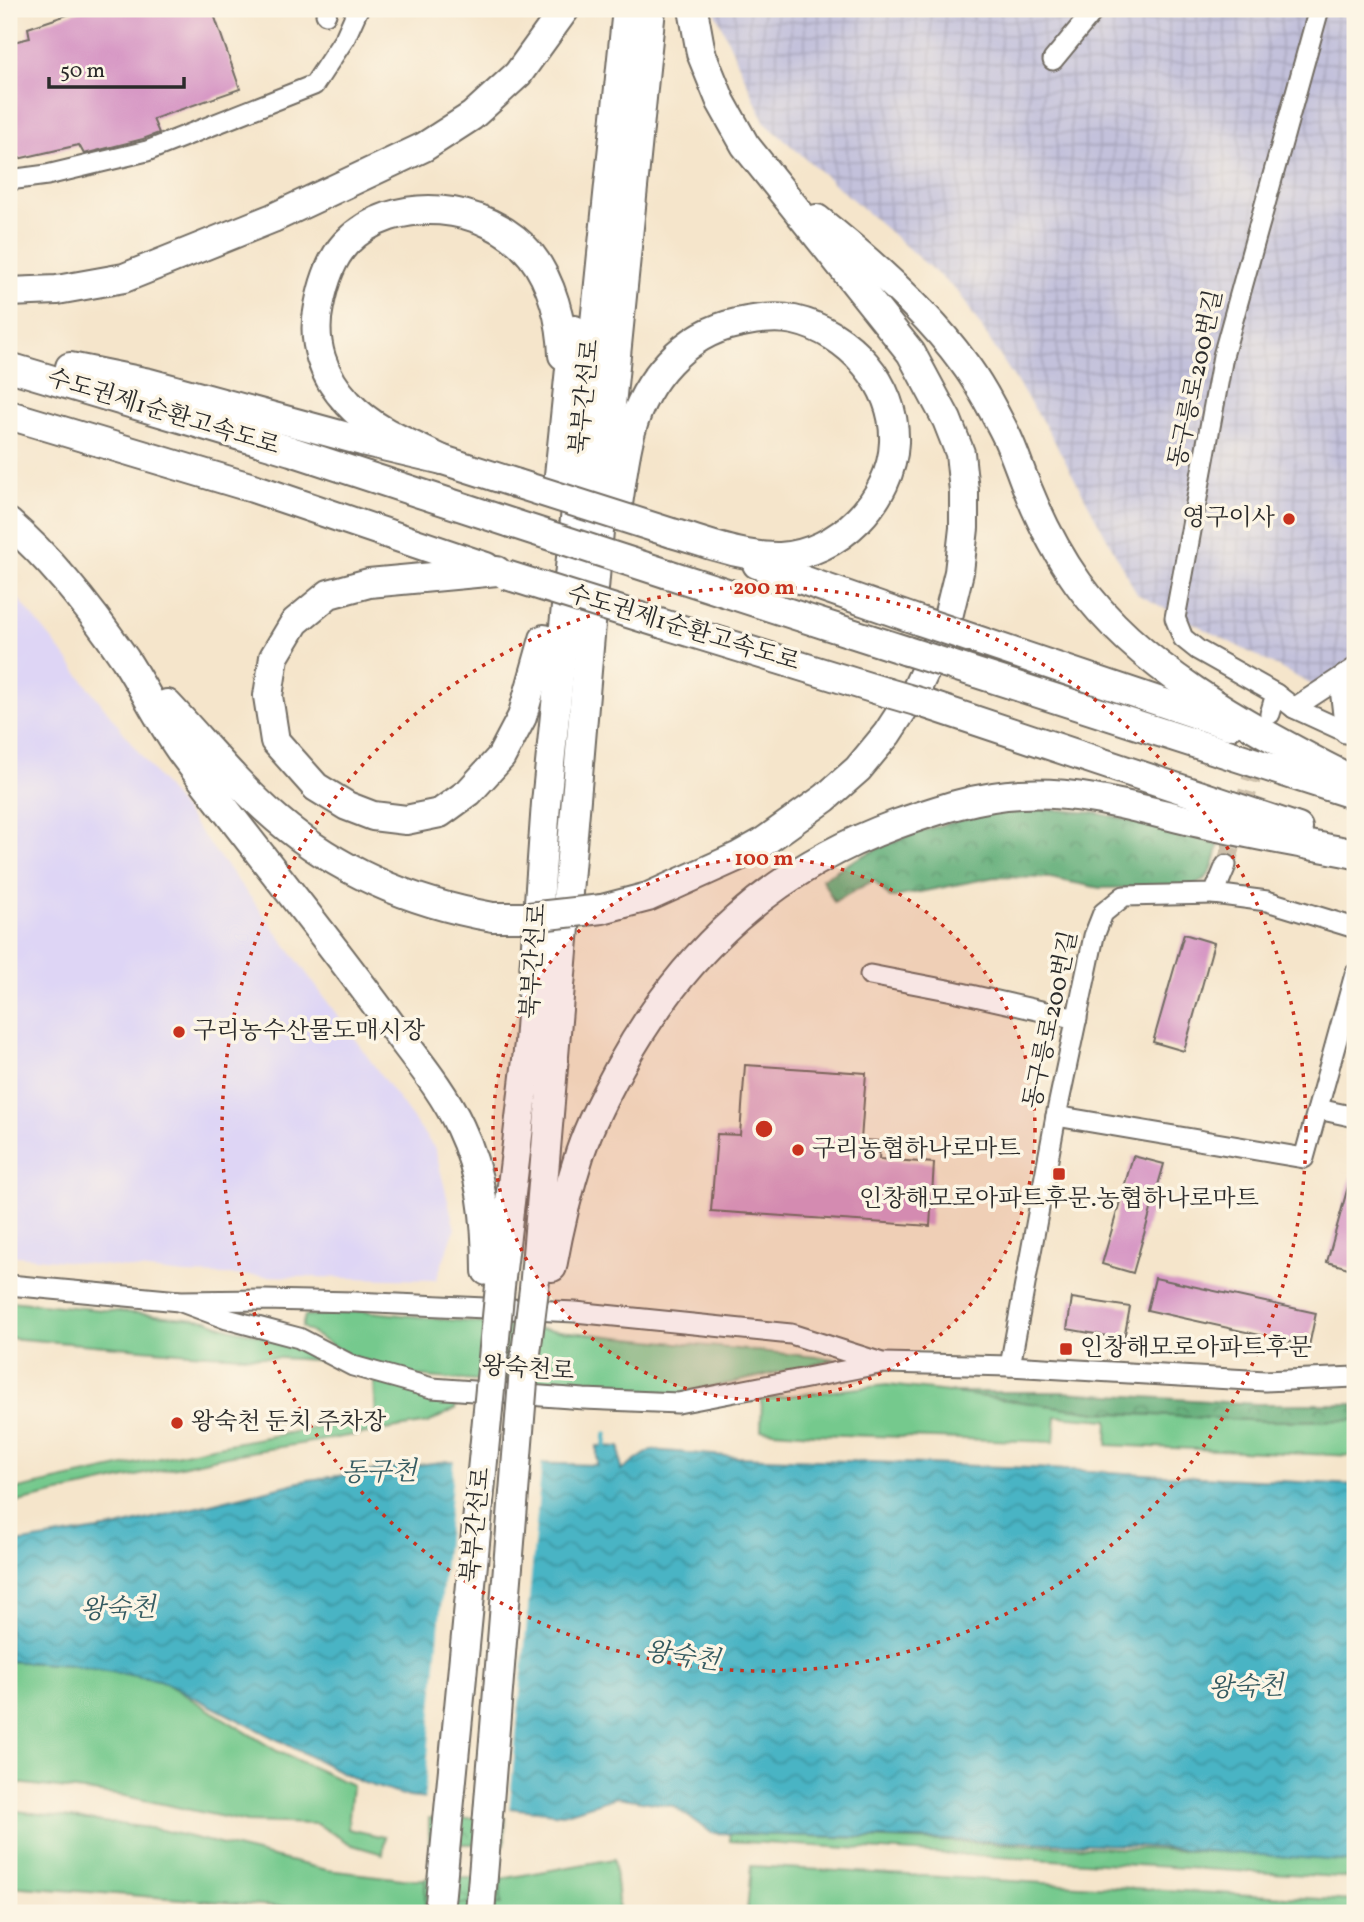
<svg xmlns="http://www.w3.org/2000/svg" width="1364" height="1922" font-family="Vollkorn,'Noto Serif KR',serif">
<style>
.built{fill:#ded5f5}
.industrial{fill:url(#industrial-grid)}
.green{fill:#75c98d;stroke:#507a5c;stroke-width:2}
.forest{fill:url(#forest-crowns);stroke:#466c52;stroke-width:2}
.park{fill:url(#park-crowns);stroke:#507a5c;stroke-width:2}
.water{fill:url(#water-waves);stroke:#3a7078;stroke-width:2}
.pier{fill:#f5e5cb}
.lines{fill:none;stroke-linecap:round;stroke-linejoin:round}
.stream{stroke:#48b4c4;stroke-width:5}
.building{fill:#d798c5}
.minor-tunnel{stroke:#cdc0ab;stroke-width:19;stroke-dasharray:19 10;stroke-linecap:butt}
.minor-casing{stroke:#726c63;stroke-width:23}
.highway-casing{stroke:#726c63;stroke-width:32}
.minor{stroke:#fff;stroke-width:19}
.highway{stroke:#fff;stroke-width:28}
.highway-bridge-casing{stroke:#726c63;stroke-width:32;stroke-linecap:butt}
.highway-bridge{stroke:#fff;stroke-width:28}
.ring{fill:none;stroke:#c8321e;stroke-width:3.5;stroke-dasharray:3.5 7}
.poi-dot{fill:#c8321e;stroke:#fcf5e5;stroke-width:2.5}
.labels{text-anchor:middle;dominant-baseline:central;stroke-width:7;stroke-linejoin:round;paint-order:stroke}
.street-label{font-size:24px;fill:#2b2b2b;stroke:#fcf5e5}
.poi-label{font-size:24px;fill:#2b2b2b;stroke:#fcf5e5;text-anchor:start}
.water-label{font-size:26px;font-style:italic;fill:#355b61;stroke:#fcf5e5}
.centre{fill:#c8321e;stroke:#fcf5e5;stroke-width:3.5}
.ring-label{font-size:21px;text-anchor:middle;font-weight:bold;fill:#c8321e;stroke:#fcf5e5;stroke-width:7;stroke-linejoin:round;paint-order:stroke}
</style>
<defs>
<pattern id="industrial-grid" width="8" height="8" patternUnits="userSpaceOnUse" patternTransform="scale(1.75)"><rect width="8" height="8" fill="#c3c1db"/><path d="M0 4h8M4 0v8" fill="none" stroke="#a8a6bc"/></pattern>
<pattern id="forest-crowns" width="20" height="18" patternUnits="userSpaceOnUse" patternTransform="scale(1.75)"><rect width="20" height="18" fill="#60ad78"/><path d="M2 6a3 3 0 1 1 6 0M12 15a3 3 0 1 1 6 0" fill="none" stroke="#4f8d63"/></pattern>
<pattern id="park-crowns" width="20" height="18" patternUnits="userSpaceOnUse" patternTransform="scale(1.75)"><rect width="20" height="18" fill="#75c98d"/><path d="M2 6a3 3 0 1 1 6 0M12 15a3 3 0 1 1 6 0" fill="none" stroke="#60a373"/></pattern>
<pattern id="water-waves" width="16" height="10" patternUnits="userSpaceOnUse" patternTransform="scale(1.75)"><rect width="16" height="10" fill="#48b4c4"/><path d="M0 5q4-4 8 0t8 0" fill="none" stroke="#3c939f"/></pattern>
</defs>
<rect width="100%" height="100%" fill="#fcf5e5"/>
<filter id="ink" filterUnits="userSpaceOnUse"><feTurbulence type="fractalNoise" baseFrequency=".0143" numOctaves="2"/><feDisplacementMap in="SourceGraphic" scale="14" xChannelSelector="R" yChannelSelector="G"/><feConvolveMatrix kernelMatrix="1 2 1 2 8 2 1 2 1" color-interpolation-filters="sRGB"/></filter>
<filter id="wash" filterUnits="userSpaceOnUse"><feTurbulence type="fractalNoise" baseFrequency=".00686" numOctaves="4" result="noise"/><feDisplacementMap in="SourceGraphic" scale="28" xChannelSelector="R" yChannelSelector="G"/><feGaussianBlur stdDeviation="1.57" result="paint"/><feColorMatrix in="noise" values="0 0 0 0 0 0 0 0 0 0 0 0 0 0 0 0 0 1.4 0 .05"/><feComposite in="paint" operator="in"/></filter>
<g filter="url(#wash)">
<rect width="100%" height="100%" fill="#f5e5cb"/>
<path class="built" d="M 9,587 L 54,642 L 264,915 L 435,1149 L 455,1229 L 436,1280 L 185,1274 L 9,1255 Z"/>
<path class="industrial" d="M 714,9 L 1335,9 L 1355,24 L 1355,707 L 1137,594 L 1050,433 L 959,293 L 765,123 Z"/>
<g class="green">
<path d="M 9,1301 L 207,1320 C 224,1329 237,1329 255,1334 C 276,1339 300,1347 317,1360 L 190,1353 L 9,1338 Z"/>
<path d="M 362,1311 L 836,1359 L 674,1396 L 413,1376 L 348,1355 L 302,1327 L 305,1316 Z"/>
<path d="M 374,1382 L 432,1395 L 458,1394 L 455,1409 L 428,1423 L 226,1456 L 9,1504 L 9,1491 L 207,1448 L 376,1417 Z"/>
<path d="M 887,1385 L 993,1397 L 1097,1412 L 1266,1421 L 1355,1420 L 1355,1456 L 1107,1445 L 1108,1420 L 1056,1416 L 1054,1442 L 814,1434 L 761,1430 L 762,1399 Z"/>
<path d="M 9,1661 L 70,1665 L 160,1680 L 277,1751 L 352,1785 L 348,1829 L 385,1837 L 383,1854 L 352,1845 L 317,1824 L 247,1822 L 125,1796 L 9,1782 Z"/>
<path d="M 9,1810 L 157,1829 L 327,1870 L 403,1879 L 495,1880 L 614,1859 L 619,1913 L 369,1913 L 9,1886 Z"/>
<path d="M 729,1833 L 1269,1854 L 1355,1862 L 1355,1878 L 730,1841 Z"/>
<path d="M 751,1866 L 1355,1901 L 1355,1913 L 747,1913 Z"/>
</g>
<g class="forest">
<path d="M 1047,809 L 1096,813 L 1161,827 L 1219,845 C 1212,868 1214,879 1188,887 L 1100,888 L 1050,878 L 995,877 L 890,898 L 874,880 L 834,902 L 822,879 C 872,847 933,823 993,813 C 1010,810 1029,810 1047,809 Z"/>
<path d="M 947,1392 L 1063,1392 L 1257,1404 L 1355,1404 L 1355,1420 L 1266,1421 L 1097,1412 Z"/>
</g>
<g class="park">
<rect x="429" y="1818" width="76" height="26"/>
<rect x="425" y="1878" width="76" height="26"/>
</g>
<path class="water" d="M 597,1446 L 620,1447 L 621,1471 L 651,1450 L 738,1457 L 1031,1468 L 1355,1485 L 1355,1862 L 1124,1845 L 712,1833 L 673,1806 L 617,1797 L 563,1814 L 409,1797 L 361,1782 L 160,1680 L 70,1665 L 9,1661 L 9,1544 L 117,1527 L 308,1480 L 448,1461 L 597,1465 Z"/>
<path class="pier" d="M 454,1458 L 542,1460 L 509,1812 L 424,1802 Z"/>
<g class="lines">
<path class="stream" d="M 604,1452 L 606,1434"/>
</g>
<g id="blocks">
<g class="building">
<path d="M 85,9 L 212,9 L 240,89 L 153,119 L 159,133 L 143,139 L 84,154 L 79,145 L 9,161 L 9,43 L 30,38 L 28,28 Z"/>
<path d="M 1184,934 L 1214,943 L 1184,1051 L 1153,1042 Z"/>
<path d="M 745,1065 L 866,1073 L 861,1140 L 880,1141 L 879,1159 L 934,1163 L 930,1226 L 711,1211 L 717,1134 L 740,1135 Z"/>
<path d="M 1133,1156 L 1164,1164 L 1133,1273 L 1102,1264 Z"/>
<path d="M 1351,1176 L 1355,1177 L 1355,1270 L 1327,1262 Z"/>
<path d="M 1155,1278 L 1316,1313 L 1309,1346 L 1147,1310 Z"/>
<path d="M 1072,1298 L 1130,1307 L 1124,1339 L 1067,1329 Z"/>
</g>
</g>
</g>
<g filter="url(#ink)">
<use href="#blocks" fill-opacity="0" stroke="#726c63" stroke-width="2"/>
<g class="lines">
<path class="minor-tunnel" d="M 1226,865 L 1268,722"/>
<defs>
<g id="minor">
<path d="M 326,14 L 327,9"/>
<path d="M 1053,60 L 1095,9"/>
<path d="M 9,180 L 47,175 L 147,151 L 314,85 L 345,38 L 358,9"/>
<path d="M 1339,679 L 1345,733"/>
<path d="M 1276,694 L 1294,708 L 1355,736"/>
<path d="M 1294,708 L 1355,668"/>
<path d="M 1270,714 L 1276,694 L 1198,650 L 1183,638 L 1175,618 L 1223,356 L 1319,9"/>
<path d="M 1214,894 L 1267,901 L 1355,928"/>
<path d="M 870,975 L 953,991 L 1077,1019"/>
<path d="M 1318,1109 L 1355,1117"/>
<path d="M 1056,1116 L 1304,1158 L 1355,974"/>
<path d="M 9,1285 L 179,1301 L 264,1300 L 354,1302 L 575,1312 L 791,1334 L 879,1362"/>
<path d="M 179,1301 L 227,1319 L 299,1338 L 353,1366 L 432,1388 L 584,1399 L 678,1403 L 884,1363 L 1010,1366 L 1265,1381 L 1355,1377"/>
<path d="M 1010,1366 L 1056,1116 L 1094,936 L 1103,913 L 1124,896 L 1214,894 L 1226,865"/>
</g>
<g id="highway">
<path d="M 817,219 C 866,258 928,313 964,363 C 980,384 992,408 1004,431 C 1014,450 1020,471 1028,490 C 1041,522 1058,555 1078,583 C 1143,674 1259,731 1355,782"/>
<path d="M 9,292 L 57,290 L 124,278 L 273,218 L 424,147 L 472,116 L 518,74 L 565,9"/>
<path d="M 9,367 L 291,451 L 511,523"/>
<path d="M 70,367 L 149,383 L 362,441 L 443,460 L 515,483"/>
<path d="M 9,415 L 253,488 L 486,567"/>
<path d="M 443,460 C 410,444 372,430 348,403 C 323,377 311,342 319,306 C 323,285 330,260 346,243 C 394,193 487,202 531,255 C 552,282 562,321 563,355"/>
<path d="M 557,495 L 574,330"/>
<path d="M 618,504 C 622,480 624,455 631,431 C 645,380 684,334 737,323 C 755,319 776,316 794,320 C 849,332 896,385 894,442 C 892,500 838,554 780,557 C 744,558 707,543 672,533"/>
<path d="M 9,523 C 53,561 92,611 125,659 C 145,690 161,724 183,754 C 250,843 320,928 386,1018 C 411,1053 442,1088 460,1127 C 482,1173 487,1221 487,1271"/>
<path d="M 757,564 L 920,621"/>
<path d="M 497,571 L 369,583 L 329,594 L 295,622 L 274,657 L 268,696 L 275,741 L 316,787 L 347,806 L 373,816 L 406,820 L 440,813 L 469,792 L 501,757 L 522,717 L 544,639"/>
<path d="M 668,574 L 907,651"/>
<path d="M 663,624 L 885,692"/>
<path d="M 959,634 L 1229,725"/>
<path d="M 945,663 L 1346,792"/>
<path d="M 167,704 C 203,742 237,785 277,819 C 340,873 413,903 493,917"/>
<path d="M 926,704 L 1298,828"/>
<path d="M 602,909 L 648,897 L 739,856 L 762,843 L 825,798 L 858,769 L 887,734 L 917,688 L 933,654 L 948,617 L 959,572 L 964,528 L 964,491 L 960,453 L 947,420 L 911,353 L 745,145 L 721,102 L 701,53 L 693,9"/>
<path d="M 552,1267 C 559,1228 568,1190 580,1153 C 590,1123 605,1095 620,1067 C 684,951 773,869 897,824 C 937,810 978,796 1021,794 C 1085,790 1148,812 1209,825 C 1258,836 1307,844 1355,854"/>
<path d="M 500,1286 L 529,1043 L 546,803 L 627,9"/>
<path d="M 534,1289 L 603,484 L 651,9"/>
</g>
</defs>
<use href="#minor" class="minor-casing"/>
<use href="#highway" class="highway-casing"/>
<use href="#minor" class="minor"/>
<use href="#highway" class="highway"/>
<defs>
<g id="highway-bridge">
<path d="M 515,483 L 672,533"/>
<path d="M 511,523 L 668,574"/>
<path d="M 506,575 L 663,624"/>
<path d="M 920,621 L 959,634"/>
<path d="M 907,651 L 945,663"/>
<path d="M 885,692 L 926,704"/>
<path d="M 493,917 L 529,917 L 602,909"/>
<path d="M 439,1913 L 500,1286"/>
<path d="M 480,1913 L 524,1369 L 534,1289"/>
</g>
</defs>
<use href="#highway-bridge" class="highway-bridge-casing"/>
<use href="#highway-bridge" class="highway-bridge"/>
</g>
</g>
<circle cx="764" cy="1129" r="271" fill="#c8321e" fill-opacity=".12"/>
<g class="ring">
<circle cx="764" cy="1129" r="271"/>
<circle cx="764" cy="1129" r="542"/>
</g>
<g class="poi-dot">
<circle cx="1289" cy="519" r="7"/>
<circle cx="179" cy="1032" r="7"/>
<circle cx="798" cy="1150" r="7"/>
<rect x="1052" y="1167" width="14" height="14" rx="3.5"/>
<rect x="1059" y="1342" width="14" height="14" rx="3.5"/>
<circle cx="177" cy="1423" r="7"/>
</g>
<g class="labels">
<g class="street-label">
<text transform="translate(1197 379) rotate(-78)">동구릉로200번길</text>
<text transform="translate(586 397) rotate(-84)">북부간선로</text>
<text transform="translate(163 413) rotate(17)">수도권제1순환고속도로</text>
<text transform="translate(683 629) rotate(17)">수도권제1순환고속도로</text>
<text transform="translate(535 961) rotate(-86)">북부간선로</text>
<text transform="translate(1052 1020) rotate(-78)">동구릉로200번길</text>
<text transform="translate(528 1370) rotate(4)">왕숙천로</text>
<text transform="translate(477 1525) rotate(-84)">북부간선로</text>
</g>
<g class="poi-label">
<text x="1275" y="519" text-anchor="end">영구이사</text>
<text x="193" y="1032">구리농수산물도매시장</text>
<text x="812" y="1150">구리농협하나로마트</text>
<text x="1059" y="1200" text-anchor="middle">인창해모로아파트후문.농협하나로마트</text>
<text x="1080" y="1349">인창해모로아파트후문</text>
<text x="191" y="1423">왕숙천 둔치 주차장</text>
</g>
<g class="water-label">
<text transform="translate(379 1473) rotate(-1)">동구천</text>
<text transform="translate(118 1610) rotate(-2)">왕숙천</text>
<text transform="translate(682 1657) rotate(8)">왕숙천</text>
<text transform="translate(1246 1688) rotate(-2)">왕숙천</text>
</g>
</g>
<circle cx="764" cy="1129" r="10" class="centre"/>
<g class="ring-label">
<text x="764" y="594">200 m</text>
<text x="764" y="865">100 m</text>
</g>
<rect width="1364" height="1922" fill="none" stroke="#fcf5e5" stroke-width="35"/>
<path d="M49 77v10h135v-10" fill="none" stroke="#2b2b2b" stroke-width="3.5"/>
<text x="60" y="77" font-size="21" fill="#2b2b2b" stroke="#fcf5e5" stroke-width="5" paint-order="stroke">50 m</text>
</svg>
